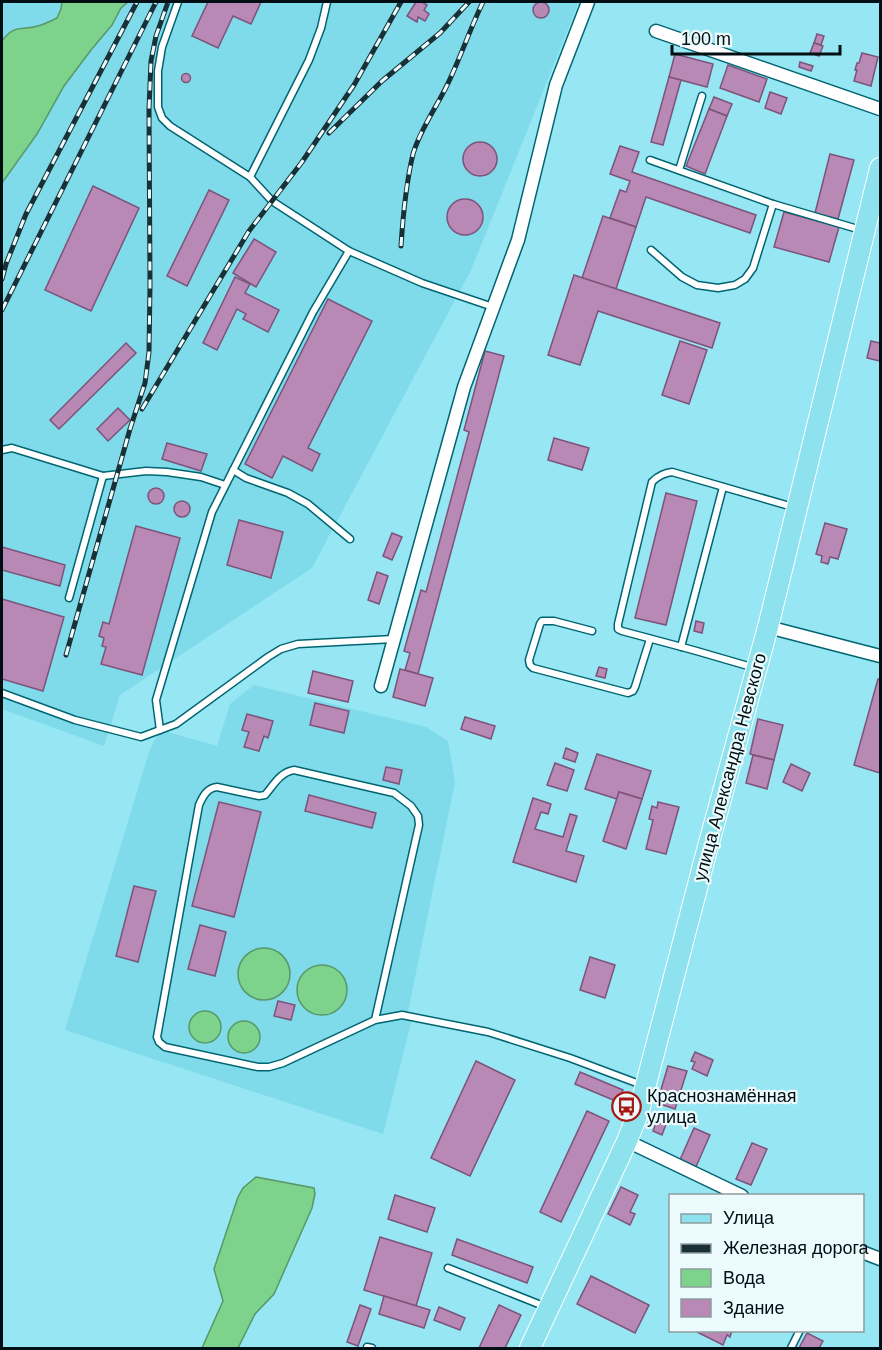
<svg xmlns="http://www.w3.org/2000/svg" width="882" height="1350" font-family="Helvetica,sans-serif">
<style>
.built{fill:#7fdae9}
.water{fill:#7dd28c;stroke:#589868;stroke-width:1.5}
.building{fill:#b789b4;stroke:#7d537a;stroke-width:1.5}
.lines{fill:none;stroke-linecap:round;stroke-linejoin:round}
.service-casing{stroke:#006571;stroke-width:9}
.minor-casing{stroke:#006571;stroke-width:15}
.primary-casing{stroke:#fff;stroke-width:22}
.service{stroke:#fff;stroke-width:6}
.minor{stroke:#fff;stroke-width:12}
.primary{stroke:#8de2ee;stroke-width:20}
.rail-casing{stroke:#183137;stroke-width:5}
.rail{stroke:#ecfbfd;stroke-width:3;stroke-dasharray:9;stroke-linecap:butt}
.labels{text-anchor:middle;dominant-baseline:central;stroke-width:4.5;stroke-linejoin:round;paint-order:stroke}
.street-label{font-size:18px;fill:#000f13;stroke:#ecfbfd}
.poi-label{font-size:18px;fill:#000f13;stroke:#ecfbfd;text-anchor:start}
</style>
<rect width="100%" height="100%" fill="#96e6f3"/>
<g class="built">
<path d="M 2,2 L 579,2 L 471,270 L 312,568 L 120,695 L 104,746 L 2,709 Z"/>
<path d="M 254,685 L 426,727 L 448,741 L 455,782 L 407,1016 L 412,1018 L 383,1134 L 65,1030 L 150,749 L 160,730 L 217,746 L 230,704 Z"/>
</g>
<g class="water">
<path d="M 62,2 L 128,2 L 121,8 L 112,25 L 91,50 L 64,86 L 37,134 L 2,183 L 2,41 C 14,24 20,31 38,26 C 45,24 51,21 57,18 L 61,9 Z"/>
<circle cx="264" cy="974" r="26"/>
<circle cx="322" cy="990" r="25"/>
<circle cx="205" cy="1027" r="16"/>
<circle cx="244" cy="1037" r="16"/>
<path d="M 256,1177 L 314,1188 L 315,1194 L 312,1208 L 274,1294 L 255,1314 L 238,1348 L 202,1348 L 223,1301 L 214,1269 L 238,1197 L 243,1188 Z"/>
</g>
<g class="building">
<circle cx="541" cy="10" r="8"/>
<path d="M 208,2 L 261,2 L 251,24 L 233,16 L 218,48 L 192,36 Z"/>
<path d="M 416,2 L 422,2 L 427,5 L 424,10 L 429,14 L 425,21 L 418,17 L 417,22 L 407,16 Z"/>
<path d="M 817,34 L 824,36 L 821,45 L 814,43 Z"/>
<path d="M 814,43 L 823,46 L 819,56 L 810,53 Z"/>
<path d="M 862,53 L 878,57 L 871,86 L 854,81 L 857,70 L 855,70 L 857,63 L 859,63 Z"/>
<path d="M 675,54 L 713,64 L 707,87 L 669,77 Z"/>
<path d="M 800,62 L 813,66 L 811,71 L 799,67 Z"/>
<path d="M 728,65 L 767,79 L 759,102 L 720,88 Z"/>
<circle cx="186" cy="78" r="4.5"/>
<path d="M 669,77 L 681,80 L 663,145 L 651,142 Z"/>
<path d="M 770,92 L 787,98 L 781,114 L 765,108 Z"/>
<path d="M 714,97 L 732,104 L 727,116 L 709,109 Z"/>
<path d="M 709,109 L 727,116 L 705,174 L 686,166 Z"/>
<circle cx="480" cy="159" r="17"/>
<path d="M 620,146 L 639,152 L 632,172 L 756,215 L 750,233 L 646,197 L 636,227 L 610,218 L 620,190 L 626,192 L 630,181 L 610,174 Z"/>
<path d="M 830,154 L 854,160 L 838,219 L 815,213 Z"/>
<path d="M 93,186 L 139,208 L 91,311 L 45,290 Z"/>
<path d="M 209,190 L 229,200 L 187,286 L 167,276 Z"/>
<circle cx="465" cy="217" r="18"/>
<path d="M 784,212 L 839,227 L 829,262 L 774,247 Z"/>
<path d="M 603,216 L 636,227 L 616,289 L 582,278 Z"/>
<path d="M 254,239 L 276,252 L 256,287 L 233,273 Z"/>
<path d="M 574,275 L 720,323 L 712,348 L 598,311 L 580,365 L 548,355 Z"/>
<path d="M 235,277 L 250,284 L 245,293 L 279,310 L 268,332 L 243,319 L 246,314 L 237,309 L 217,350 L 203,343 Z"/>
<path d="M 328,299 L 372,321 L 308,448 L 320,454 L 312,471 L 283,456 L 272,478 L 245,464 Z"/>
<path d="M 680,341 L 707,350 L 689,404 L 662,395 Z"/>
<path d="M 871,341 L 880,343 L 880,361 L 867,358 Z"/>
<path d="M 126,343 L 136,353 L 59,429 L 50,420 Z"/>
<path d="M 485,351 L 504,356 L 418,674 L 405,670 L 410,653 L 404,651 L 421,590 L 426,592 L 469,432 L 464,430 Z"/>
<path d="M 118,408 L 130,420 L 108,441 L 97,429 Z"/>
<path d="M 554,438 L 589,448 L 582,470 L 548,460 Z"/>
<path d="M 167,443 L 207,454 L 201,471 L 162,459 Z"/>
<circle cx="156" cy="496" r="8"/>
<path d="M 666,493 L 697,501 L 666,625 L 635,618 Z"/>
<circle cx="182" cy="509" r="8"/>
<path d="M 239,520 L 283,532 L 271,578 L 227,565 Z"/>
<path d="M 825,523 L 847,529 L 838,559 L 830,557 L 828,564 L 821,562 L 822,556 L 816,554 Z"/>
<path d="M 136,526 L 180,538 L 142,675 L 101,664 L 106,647 L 102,646 L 104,638 L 99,636 L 103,622 L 109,624 Z"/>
<path d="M 392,533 L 402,537 L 392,560 L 383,556 Z"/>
<path d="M 2,547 L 65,565 L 60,586 L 2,570 Z"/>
<path d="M 377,572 L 388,576 L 379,604 L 368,600 Z"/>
<path d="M 2,599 L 64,617 L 43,691 L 2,679 Z"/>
<path d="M 696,621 L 704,623 L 702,633 L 694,631 Z"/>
<path d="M 599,667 L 607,669 L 605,678 L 596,676 Z"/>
<path d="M 400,669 L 433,678 L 425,706 L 393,697 Z"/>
<path d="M 313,671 L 353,681 L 348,702 L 308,693 Z"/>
<path d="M 878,679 L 880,679 L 880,773 L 854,765 Z"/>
<path d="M 315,703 L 349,711 L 344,733 L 310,725 Z"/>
<path d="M 247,714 L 273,721 L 268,738 L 264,736 L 259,751 L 244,747 L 249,732 L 242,730 Z"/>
<path d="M 465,717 L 495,726 L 491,739 L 461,729 Z"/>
<path d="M 758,719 L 783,725 L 774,760 L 750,754 Z"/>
<path d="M 566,748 L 578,753 L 575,762 L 563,758 Z"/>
<path d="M 597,754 L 651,771 L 642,799 L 619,792 L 617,799 L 585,789 Z"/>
<path d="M 753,755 L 774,760 L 767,789 L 746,783 Z"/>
<path d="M 555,763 L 574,770 L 567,791 L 547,785 Z"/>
<path d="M 791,764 L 810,773 L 802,791 L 783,782 Z"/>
<path d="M 386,767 L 402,770 L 399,784 L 383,780 Z"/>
<path d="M 619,792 L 642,799 L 626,849 L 603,841 Z"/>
<path d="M 309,795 L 376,813 L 372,828 L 305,811 Z"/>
<path d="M 533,798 L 551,804 L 548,814 L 541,812 L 535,829 L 563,837 L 570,814 L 577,816 L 566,851 L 584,856 L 576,882 L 513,862 Z"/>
<path d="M 219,802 L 261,812 L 234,917 L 192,906 Z"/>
<path d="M 658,802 L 679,807 L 666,854 L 646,849 L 653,820 L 649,819 L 652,806 L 657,808 Z"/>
<path d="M 134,886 L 156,891 L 138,962 L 116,956 Z"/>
<path d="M 200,925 L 226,932 L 215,976 L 188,969 Z"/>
<path d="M 590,957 L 615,965 L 605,998 L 580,990 Z"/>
<path d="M 278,1001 L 295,1005 L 291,1020 L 274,1016 Z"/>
<path d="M 695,1052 L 713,1060 L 707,1076 L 692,1069 L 695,1062 L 691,1061 Z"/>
<path d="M 476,1061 L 515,1080 L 470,1176 L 431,1158 Z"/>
<path d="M 668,1066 L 687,1071 L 675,1109 L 657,1103 Z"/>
<path d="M 580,1072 L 623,1090 L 618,1102 L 575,1084 Z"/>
<path d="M 587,1111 L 609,1121 L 561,1222 L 540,1212 Z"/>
<path d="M 659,1115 L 668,1119 L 662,1135 L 653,1131 Z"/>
<path d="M 694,1128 L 710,1135 L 695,1169 L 679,1162 Z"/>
<path d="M 752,1143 L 767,1149 L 751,1185 L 736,1179 Z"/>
<path d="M 621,1187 L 638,1195 L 630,1212 L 635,1214 L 630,1225 L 608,1214 Z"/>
<path d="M 395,1195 L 435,1208 L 427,1232 L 388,1219 Z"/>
<path d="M 380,1237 L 432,1253 L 416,1306 L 364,1290 Z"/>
<path d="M 457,1239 L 533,1267 L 527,1283 L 452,1255 Z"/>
<path d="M 591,1276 L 649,1305 L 635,1333 L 577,1304 Z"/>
<path d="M 384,1296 L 430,1310 L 424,1328 L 379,1314 Z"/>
<path d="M 360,1305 L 371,1309 L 358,1346 L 347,1342 Z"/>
<path d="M 499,1305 L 521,1315 L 505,1348 L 479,1348 Z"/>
<path d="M 439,1307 L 465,1318 L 460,1330 L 434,1320 Z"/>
<path d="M 693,1330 L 732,1330 L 730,1337 L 727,1335 L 723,1345 Z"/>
<path d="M 807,1333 L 823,1341 L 819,1348 L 799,1348 Z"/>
</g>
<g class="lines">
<defs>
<g id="service">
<path d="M 178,2 L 162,47 L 158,71 L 158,107 L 162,118 L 170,126 L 250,177 L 272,201 L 349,251 L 422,283 L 493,307"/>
<path d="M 650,160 L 773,204 L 861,230"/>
<path d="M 679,170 L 702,96"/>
<path d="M 250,177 L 309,60 L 321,28 L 327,2"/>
<path d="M 651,250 L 682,277 L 697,285 L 718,288 L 735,285 L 745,279 L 753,268 L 773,204"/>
<path d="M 2,450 L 12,448 L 103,476 L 146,471 L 167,472 L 201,477 L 225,485"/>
<path d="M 233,470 L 246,478 L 288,493 L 308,504 L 350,539"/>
<path d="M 69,598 L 103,476"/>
<path d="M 592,631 L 554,621 L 542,621 L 540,624 L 529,660 L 530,665 L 533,668 L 628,693 L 633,691 L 635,687 L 650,639"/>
<path d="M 681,647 L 723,487"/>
<path d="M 755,668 L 693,650 L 622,631 L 618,629 L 618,624 L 652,482 C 658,476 663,473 672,472 L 793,507"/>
<path d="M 2,693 L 75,720 L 141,737 L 176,724 L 268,657 L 281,649 L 298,644 L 394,639"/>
<path d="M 160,730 L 156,700 L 212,512 L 313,312 L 349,251"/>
<path d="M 375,1020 L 419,825 L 418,816 L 411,806 L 394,793 L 294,770 C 280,772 273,786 265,795 L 259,796 L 217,787 C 207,788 203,796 199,805 L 157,1037 L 159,1042 L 165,1047 L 258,1067 L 269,1067 L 283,1063 L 375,1020 L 402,1015 L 488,1032 L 570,1058 L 642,1085"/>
<path d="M 448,1268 L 546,1307"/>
<path d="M 367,1347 L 372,1348"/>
<path d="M 791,1348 L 800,1330"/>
</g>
<g id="minor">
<path d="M 656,31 L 880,109"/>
<path d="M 768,627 L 880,656"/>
<path d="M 381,686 L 464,387 L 518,240 L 556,85 L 588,2"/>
<path d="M 627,1141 L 742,1196"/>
<path d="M 862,1252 L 880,1259"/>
</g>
<path id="primary" d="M 530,1348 L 627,1141 L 639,1111 L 707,850 L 768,627 L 880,168"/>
</defs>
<use href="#service" class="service-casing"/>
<use href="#minor" class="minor-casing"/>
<use href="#primary" class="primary-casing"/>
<use href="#service" class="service"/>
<use href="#minor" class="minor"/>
<use href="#primary" class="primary"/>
<defs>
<g id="rail">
<path d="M 329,133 L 382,81 L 440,33 L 469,2"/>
<path d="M 401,246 C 403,215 406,184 413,154 C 421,127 439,104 450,79 C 462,53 471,27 483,2"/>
<path d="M 2,279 L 6,264 L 26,214 L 137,2"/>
<path d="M 2,310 L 156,2"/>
<path d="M 142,409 L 249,231 L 302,162 L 354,85 L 401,2"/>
<path d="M 66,655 L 130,429 L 145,383 L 149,352 L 150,285 L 149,109 L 151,61 L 156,36 L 168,2"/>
</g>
</defs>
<use href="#rail" class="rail-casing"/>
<use href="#rail" class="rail"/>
</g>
<defs>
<symbol id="bus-ring" viewBox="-11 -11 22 22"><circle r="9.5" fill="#ecfbfd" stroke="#a91712" stroke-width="1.5"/><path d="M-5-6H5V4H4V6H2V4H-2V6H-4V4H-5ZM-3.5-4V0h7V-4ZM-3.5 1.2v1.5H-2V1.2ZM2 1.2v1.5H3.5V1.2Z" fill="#a91712"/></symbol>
</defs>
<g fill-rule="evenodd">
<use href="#bus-ring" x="610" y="1090" width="33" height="33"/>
</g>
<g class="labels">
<g class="street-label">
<text transform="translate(730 767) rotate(-75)">улица Александра Невского</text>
</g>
<g class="poi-label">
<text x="647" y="1096">Краснознамённая<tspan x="647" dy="21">улица</tspan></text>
</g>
</g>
<rect width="882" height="1350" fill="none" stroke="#000f13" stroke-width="6"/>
<rect x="669" y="1194" width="195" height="138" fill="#ecfbfd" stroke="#8e9d9f" stroke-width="1.5"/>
<rect x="681" y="1214" width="30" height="9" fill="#8de2ee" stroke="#8e9d9f" stroke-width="1.5"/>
<text x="723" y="1224" font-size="18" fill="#000f13">Улица</text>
<rect x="681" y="1244" width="30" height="9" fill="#183137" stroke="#8e9d9f" stroke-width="1.5"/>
<text x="723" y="1254" font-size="18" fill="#000f13">Железная дорога</text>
<rect x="681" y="1269" width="30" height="18" fill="#7dd28c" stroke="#8e9d9f" stroke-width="1.5"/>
<text x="723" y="1284" font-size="18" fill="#000f13">Вода</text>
<rect x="681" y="1299" width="30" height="18" fill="#b789b4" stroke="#8e9d9f" stroke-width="1.5"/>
<text x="723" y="1314" font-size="18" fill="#000f13">Здание</text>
<path d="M672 45v9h168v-9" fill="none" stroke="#000f13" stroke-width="3"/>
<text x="681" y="45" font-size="18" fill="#000f13" stroke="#ecfbfd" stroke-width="4.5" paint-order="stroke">100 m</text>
</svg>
